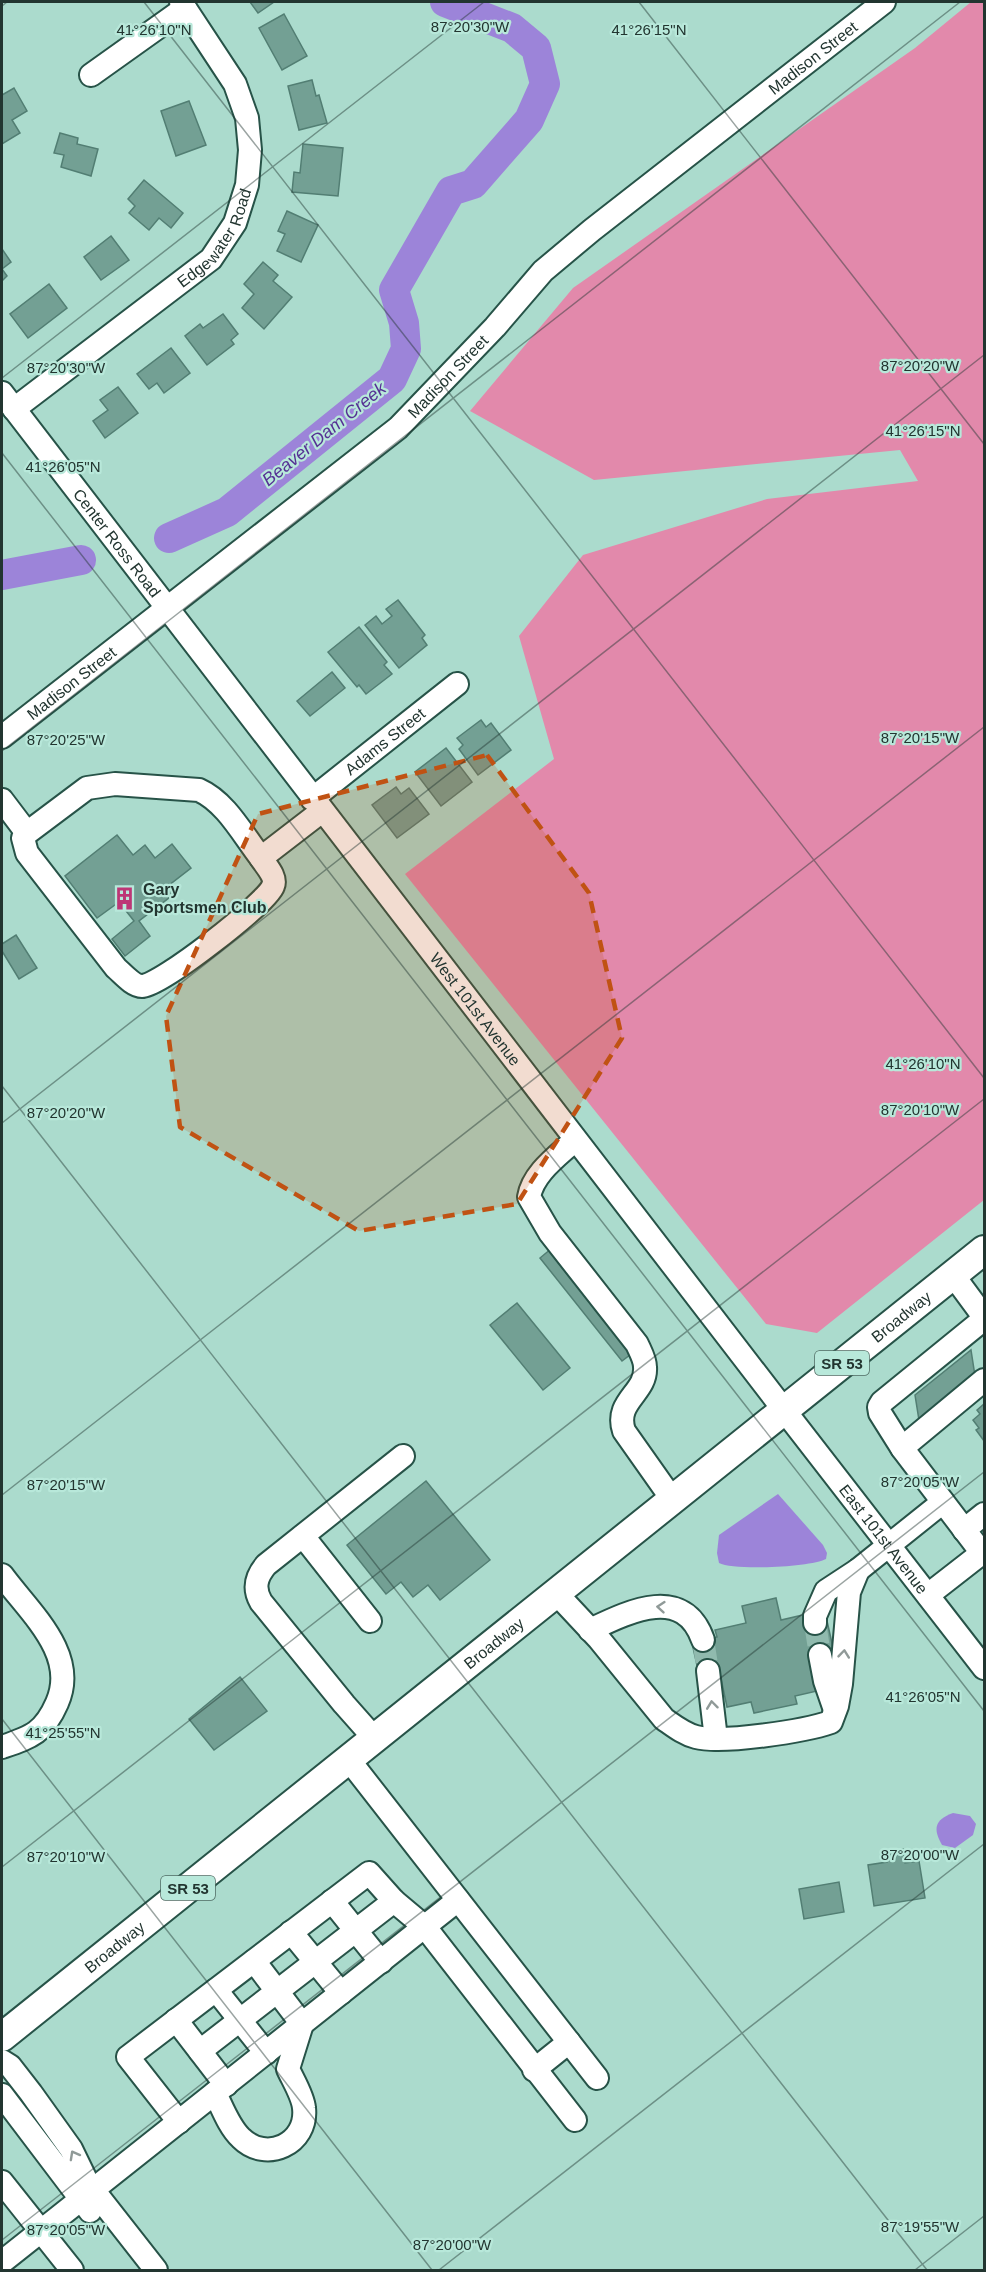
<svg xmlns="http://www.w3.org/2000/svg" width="986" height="2272" font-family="Arial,sans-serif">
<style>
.green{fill:#e289ab}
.water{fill:#9c84d9}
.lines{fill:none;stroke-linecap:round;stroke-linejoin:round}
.river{stroke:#9c84d9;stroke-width:30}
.building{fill:#73a094;stroke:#527e73;stroke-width:1.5}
.minor-tunnel{stroke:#90baae;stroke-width:22;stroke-dasharray:22 11;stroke-linecap:butt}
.minor-casing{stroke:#275348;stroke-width:26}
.major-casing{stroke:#275348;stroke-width:32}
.minor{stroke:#fff;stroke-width:22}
.major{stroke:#fff;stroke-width:28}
.oneway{stroke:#909a98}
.marked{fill:#c05213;fill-opacity:0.2;stroke:#c05213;stroke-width:4.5;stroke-dasharray:12 8;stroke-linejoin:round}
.ticks{fill:none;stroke:#223530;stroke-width:1.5;stroke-opacity:0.45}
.labels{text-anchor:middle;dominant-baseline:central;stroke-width:4.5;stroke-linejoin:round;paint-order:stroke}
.shield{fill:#b8e8da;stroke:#4f6b63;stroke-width:1.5}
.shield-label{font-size:15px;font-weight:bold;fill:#223530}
.street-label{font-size:16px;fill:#223530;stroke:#b8e8da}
.poi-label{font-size:16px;font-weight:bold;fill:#223530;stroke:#b8e8da;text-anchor:start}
.water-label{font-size:18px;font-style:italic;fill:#553194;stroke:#b8e8da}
.ticks-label{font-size:15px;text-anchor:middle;fill:#223530;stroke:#b8e8da;stroke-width:4.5;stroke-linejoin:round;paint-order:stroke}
</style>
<rect width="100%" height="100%" fill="#abdbcd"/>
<path class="green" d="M 971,2 L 984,2 L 984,1200 L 817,1333 L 766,1324 L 405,874 L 554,759 L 519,636 L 583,555 L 767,499 L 918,481 L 900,450 L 594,480 L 470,411 L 573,288 L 915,48 Z"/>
<g class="water">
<path d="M 778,1494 L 823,1545 L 827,1553 L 826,1559 C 811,1567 734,1571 719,1563 L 717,1553 L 719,1535 Z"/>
<path d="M 953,1813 L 970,1816 L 976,1824 L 973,1835 L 955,1848 L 942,1845 C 933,1829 934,1820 953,1813 Z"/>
</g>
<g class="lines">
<g class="river">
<path d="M 169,538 L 227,512 L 392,379 L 406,349 L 404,323 L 394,290 L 451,191 L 473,184 L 529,120 L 545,84 L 536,48 L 512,28 L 445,2"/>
<path d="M 2,575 L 81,560"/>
</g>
</g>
<g class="building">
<path d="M 250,2 L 274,2 L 258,13 Z"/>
<path d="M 284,14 L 307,56 L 282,70 L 259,28 Z"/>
<path d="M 312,80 L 316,96 L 319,95 L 327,123 L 299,130 L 288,86 Z"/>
<path d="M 14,88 L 27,111 L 12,120 L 20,133 L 2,144 L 2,95 Z"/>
<path d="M 189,101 L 206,145 L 176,156 L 161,111 Z"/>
<path d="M 60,133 L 78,138 L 77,144 L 98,149 L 91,176 L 61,167 L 64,155 L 54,153 Z"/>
<path d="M 303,144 L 343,148 L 338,196 L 292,192 L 294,172 L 300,173 Z"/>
<path d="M 144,180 L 183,213 L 171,228 L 159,218 L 149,230 L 129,213 L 135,206 L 128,199 Z"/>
<path d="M 287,211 L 318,225 L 301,262 L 277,251 L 285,234 L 278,231 Z"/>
<path d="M 111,236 L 129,260 L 101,280 L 84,257 Z"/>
<path d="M 2,249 L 11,262 L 2,269 Z"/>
<path d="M 263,262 L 278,275 L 273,281 L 292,297 L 264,329 L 242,308 L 254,294 L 244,284 Z"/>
<path d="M 2,269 L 7,276 L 2,281 Z"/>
<path d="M 49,284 L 67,308 L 28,338 L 10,314 Z"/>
<path d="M 223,314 L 238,334 L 231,340 L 234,344 L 207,365 L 185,336 L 200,324 L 203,328 Z"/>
<path d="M 171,348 L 190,373 L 164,393 L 157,383 L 149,389 L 137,374 Z"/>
<path d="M 118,387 L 138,413 L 105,438 L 93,421 L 108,410 L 100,400 Z"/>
<path d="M 398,600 L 425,635 L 422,638 L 427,645 L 399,668 L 365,625 L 376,616 L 382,624 L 392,616 L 386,609 Z"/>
<path d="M 359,627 L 387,662 L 384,665 L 392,674 L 366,694 L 359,685 L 357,687 L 328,652 Z"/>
<path d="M 332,672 L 345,688 L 310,716 L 297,701 Z"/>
<path d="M 481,720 L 486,727 L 491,723 L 511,750 L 478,775 L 459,749 L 463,745 L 457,738 Z"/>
<path d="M 446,748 L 472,782 L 441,806 L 415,772 Z"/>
<path d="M 396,787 L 401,794 L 409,788 L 429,814 L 397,838 L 372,805 Z"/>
<path d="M 117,835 L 133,855 L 145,845 L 155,858 L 172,844 L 191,868 L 168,886 L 174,894 L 139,921 L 150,936 L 125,956 L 112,939 L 134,921 L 119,902 L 97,918 L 65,876 Z"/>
<path d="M 16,935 L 37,968 L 19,979 L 2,951 L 2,944 Z"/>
<path d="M 552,1248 L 635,1351 L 622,1361 L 540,1258 Z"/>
<path d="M 517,1303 L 570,1368 L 543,1390 L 490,1325 Z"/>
<path d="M 971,1350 L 975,1376 L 919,1420 L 915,1395 Z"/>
<path d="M 984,1404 L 984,1441 L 976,1430 L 979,1428 L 973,1420 L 980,1414 L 977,1410 Z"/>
<path d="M 426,1481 L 490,1560 L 440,1600 L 428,1585 L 413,1597 L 401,1582 L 386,1594 L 347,1545 Z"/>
<path d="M 776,1598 L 781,1620 L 803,1615 L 806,1626 L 827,1621 L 834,1652 L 809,1657 L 817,1691 L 795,1696 L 797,1704 L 754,1713 L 751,1702 L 727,1707 L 719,1669 L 699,1674 L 692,1643 L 717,1637 L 715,1630 L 746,1623 L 742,1606 Z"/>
<path d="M 240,1677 L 267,1711 L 214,1750 L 189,1719 Z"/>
<path d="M 903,1849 L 905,1863 L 919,1861 L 925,1898 L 874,1906 L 868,1865 L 887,1862 L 886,1852 Z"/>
<path d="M 839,1882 L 844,1912 L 804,1919 L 799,1889 Z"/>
</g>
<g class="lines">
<g class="minor-tunnel">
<path d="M 815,1623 L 820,1655"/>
<path d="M 703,1640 L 708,1671"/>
</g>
<defs>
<g id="minor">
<path d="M 91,75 L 185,8"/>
<path id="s1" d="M 2,393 L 784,1410 L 984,1668"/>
<path id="s2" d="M 14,409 L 211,259 L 235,223 L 247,185 L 250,150 L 247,118 L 235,84 L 181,2"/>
<path id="s3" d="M 2,737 L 398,428 L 495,327 L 543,271 L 592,230 L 884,2"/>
<path id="s4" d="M 312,799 L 457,684"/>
<path d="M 2,800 L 27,833 L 87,788 L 115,784 L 199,790 C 226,802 243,835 261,858 L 322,811"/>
<path d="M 27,833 L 23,838 L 27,853 L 116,968 C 123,974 133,986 142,986 C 159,987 268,902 273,886 C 277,877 266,866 261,858"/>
<path d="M 575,1140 C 558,1156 533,1173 529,1197 L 550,1233 L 637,1344 C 640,1351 645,1359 645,1367 C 647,1393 614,1401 624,1431 L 672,1499"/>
<path d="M 953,1275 L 984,1317"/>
<path d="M 902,1448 L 880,1413 L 879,1407 L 882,1402 L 984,1319"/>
<path d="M 964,1530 L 984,1514"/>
<path d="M 303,1536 L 370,1621"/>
<path d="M 2,1575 C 29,1612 79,1654 57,1703 C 44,1733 31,1737 2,1747"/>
<path d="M 556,1593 L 599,1639 L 664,1719 C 674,1726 684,1734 696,1737 C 722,1744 805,1731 831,1722 L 837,1706 L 841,1684 L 849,1592 L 858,1570"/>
<path d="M 928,1595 L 982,1553 L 902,1448 L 984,1380"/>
<path d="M 815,1623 L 815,1616 L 826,1591 L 858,1570 L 943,1502"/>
<path d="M 590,1630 C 628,1612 683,1584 703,1640"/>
<path d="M 820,1655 L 825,1681 L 835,1710"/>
<path d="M 708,1671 L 716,1739"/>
<path d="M 375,1739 L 344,1704 L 261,1602 C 253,1588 256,1577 266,1565 L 403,1456"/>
<path d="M 349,1760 L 597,2078"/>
<path d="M 332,1901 L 381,1962"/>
<path d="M 291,1932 L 341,1993"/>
<path d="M 216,1990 L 266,2053"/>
<path d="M 176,2020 L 226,2085"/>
<path d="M 200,2051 L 394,1901"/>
<path d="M 2,2061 L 10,2066 L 31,2093 L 71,2149 L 87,2182 L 156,2270"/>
<path d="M 534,2070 L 569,2042"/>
<path d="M 215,2093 C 222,2107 229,2127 241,2138 C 266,2163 308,2144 304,2108 C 303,2096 293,2080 288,2069 L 302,2024 L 254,1961"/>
<path d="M 2,2095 L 90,2211"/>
<path d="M 179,2122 L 128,2057 L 369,1873 L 394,1901 L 425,1927 L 575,2120"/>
<path d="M 2,2182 L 72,2270"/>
<path d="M 2,2262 L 458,1900"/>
</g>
<g id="major">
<path id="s5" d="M 2,2037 L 984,1250"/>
</g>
</defs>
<use href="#minor" class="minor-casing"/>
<use href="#major" class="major-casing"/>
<use href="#minor" class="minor"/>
<use href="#major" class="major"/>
</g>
<defs><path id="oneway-chevron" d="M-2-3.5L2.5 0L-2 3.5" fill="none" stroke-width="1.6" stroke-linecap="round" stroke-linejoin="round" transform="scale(1.5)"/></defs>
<g class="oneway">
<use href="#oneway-chevron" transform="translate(661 1607) rotate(-175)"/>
<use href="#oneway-chevron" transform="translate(844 1654) rotate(-84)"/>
<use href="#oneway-chevron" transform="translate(712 1705) rotate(-97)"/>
<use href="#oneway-chevron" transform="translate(74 2155) rotate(-119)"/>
</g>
<path class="marked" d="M 487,755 L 589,893 L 622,1038 L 517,1204 L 359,1231 L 180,1127 L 166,1016 L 258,814 Z"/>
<path class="ticks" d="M 144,2 L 984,1078M 639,2 L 984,444M 2,6 L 7,2M 2,378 L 484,2M 2,453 L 984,1711M 2,751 L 960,2M 2,1086 L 927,2270M 2,1123 L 984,355M 2,1495 L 984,727M 2,1719 L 432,2270M 2,1867 L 984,1099M 2,2240 L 984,1472M 439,2270 L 984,1844M 915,2270 L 984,2216"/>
<defs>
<symbol id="building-bare" viewBox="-9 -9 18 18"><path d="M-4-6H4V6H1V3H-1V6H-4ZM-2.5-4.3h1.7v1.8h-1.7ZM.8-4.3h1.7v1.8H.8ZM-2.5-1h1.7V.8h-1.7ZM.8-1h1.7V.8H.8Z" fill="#bd3676" stroke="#b8e8da" stroke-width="2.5" paint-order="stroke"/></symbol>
</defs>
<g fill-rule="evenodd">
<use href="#building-bare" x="108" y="882" width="33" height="33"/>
</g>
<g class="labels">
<g class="shield">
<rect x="815" y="1351" width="54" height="24" rx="4.5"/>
<rect x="161" y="1876" width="54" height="24" rx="4.5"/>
</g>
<g class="shield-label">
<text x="842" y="1363">SR 53</text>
<text x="188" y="1888">SR 53</text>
</g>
<g class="street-label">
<text stroke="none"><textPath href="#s3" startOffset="1060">Madison Street</textPath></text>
<text stroke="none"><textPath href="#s2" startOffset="267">Edgewater Road</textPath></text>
<text stroke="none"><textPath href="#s3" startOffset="574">Madison Street</textPath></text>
<text stroke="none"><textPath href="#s1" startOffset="189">Center Ross Road</textPath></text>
<text stroke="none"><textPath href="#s3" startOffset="88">Madison Street</textPath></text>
<text stroke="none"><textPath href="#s4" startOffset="93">Adams Street</textPath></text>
<text stroke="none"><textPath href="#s1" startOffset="777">West 101st Avenue</textPath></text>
<text stroke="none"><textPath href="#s5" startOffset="1152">Broadway</textPath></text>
<text stroke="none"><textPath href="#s1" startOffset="1446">East 101st Avenue</textPath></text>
<text stroke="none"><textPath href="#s5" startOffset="630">Broadway</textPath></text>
<text stroke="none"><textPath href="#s5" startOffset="144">Broadway</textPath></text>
</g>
<g class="poi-label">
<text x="143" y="889">Gary<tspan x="143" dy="18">Sportsmen Club</tspan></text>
</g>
<g class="water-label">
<text transform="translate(324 434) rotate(-39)">Beaver Dam Creek</text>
</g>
</g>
<g class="ticks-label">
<text x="470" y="32">87°20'30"W</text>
<text x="649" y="35">41°26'15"N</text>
<text x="154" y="35">41°26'10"N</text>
<text x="920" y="371">87°20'20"W</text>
<text x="66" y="373">87°20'30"W</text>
<text x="923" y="436">41°26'15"N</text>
<text x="63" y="472">41°26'05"N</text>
<text x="920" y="743">87°20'15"W</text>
<text x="66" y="745">87°20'25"W</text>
<text x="923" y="1069">41°26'10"N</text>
<text x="920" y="1115">87°20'10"W</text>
<text x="66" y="1118">87°20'20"W</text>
<text x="920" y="1487">87°20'05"W</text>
<text x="66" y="1490">87°20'15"W</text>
<text x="923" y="1702">41°26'05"N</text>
<text x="63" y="1738">41°25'55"N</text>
<text x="920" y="1860">87°20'00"W</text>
<text x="66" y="1862">87°20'10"W</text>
<text x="920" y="2232">87°19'55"W</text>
<text x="66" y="2235">87°20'05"W</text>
<text x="452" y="2250">87°20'00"W</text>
</g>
<rect width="986" height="2272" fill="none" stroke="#223530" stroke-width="6"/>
</svg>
